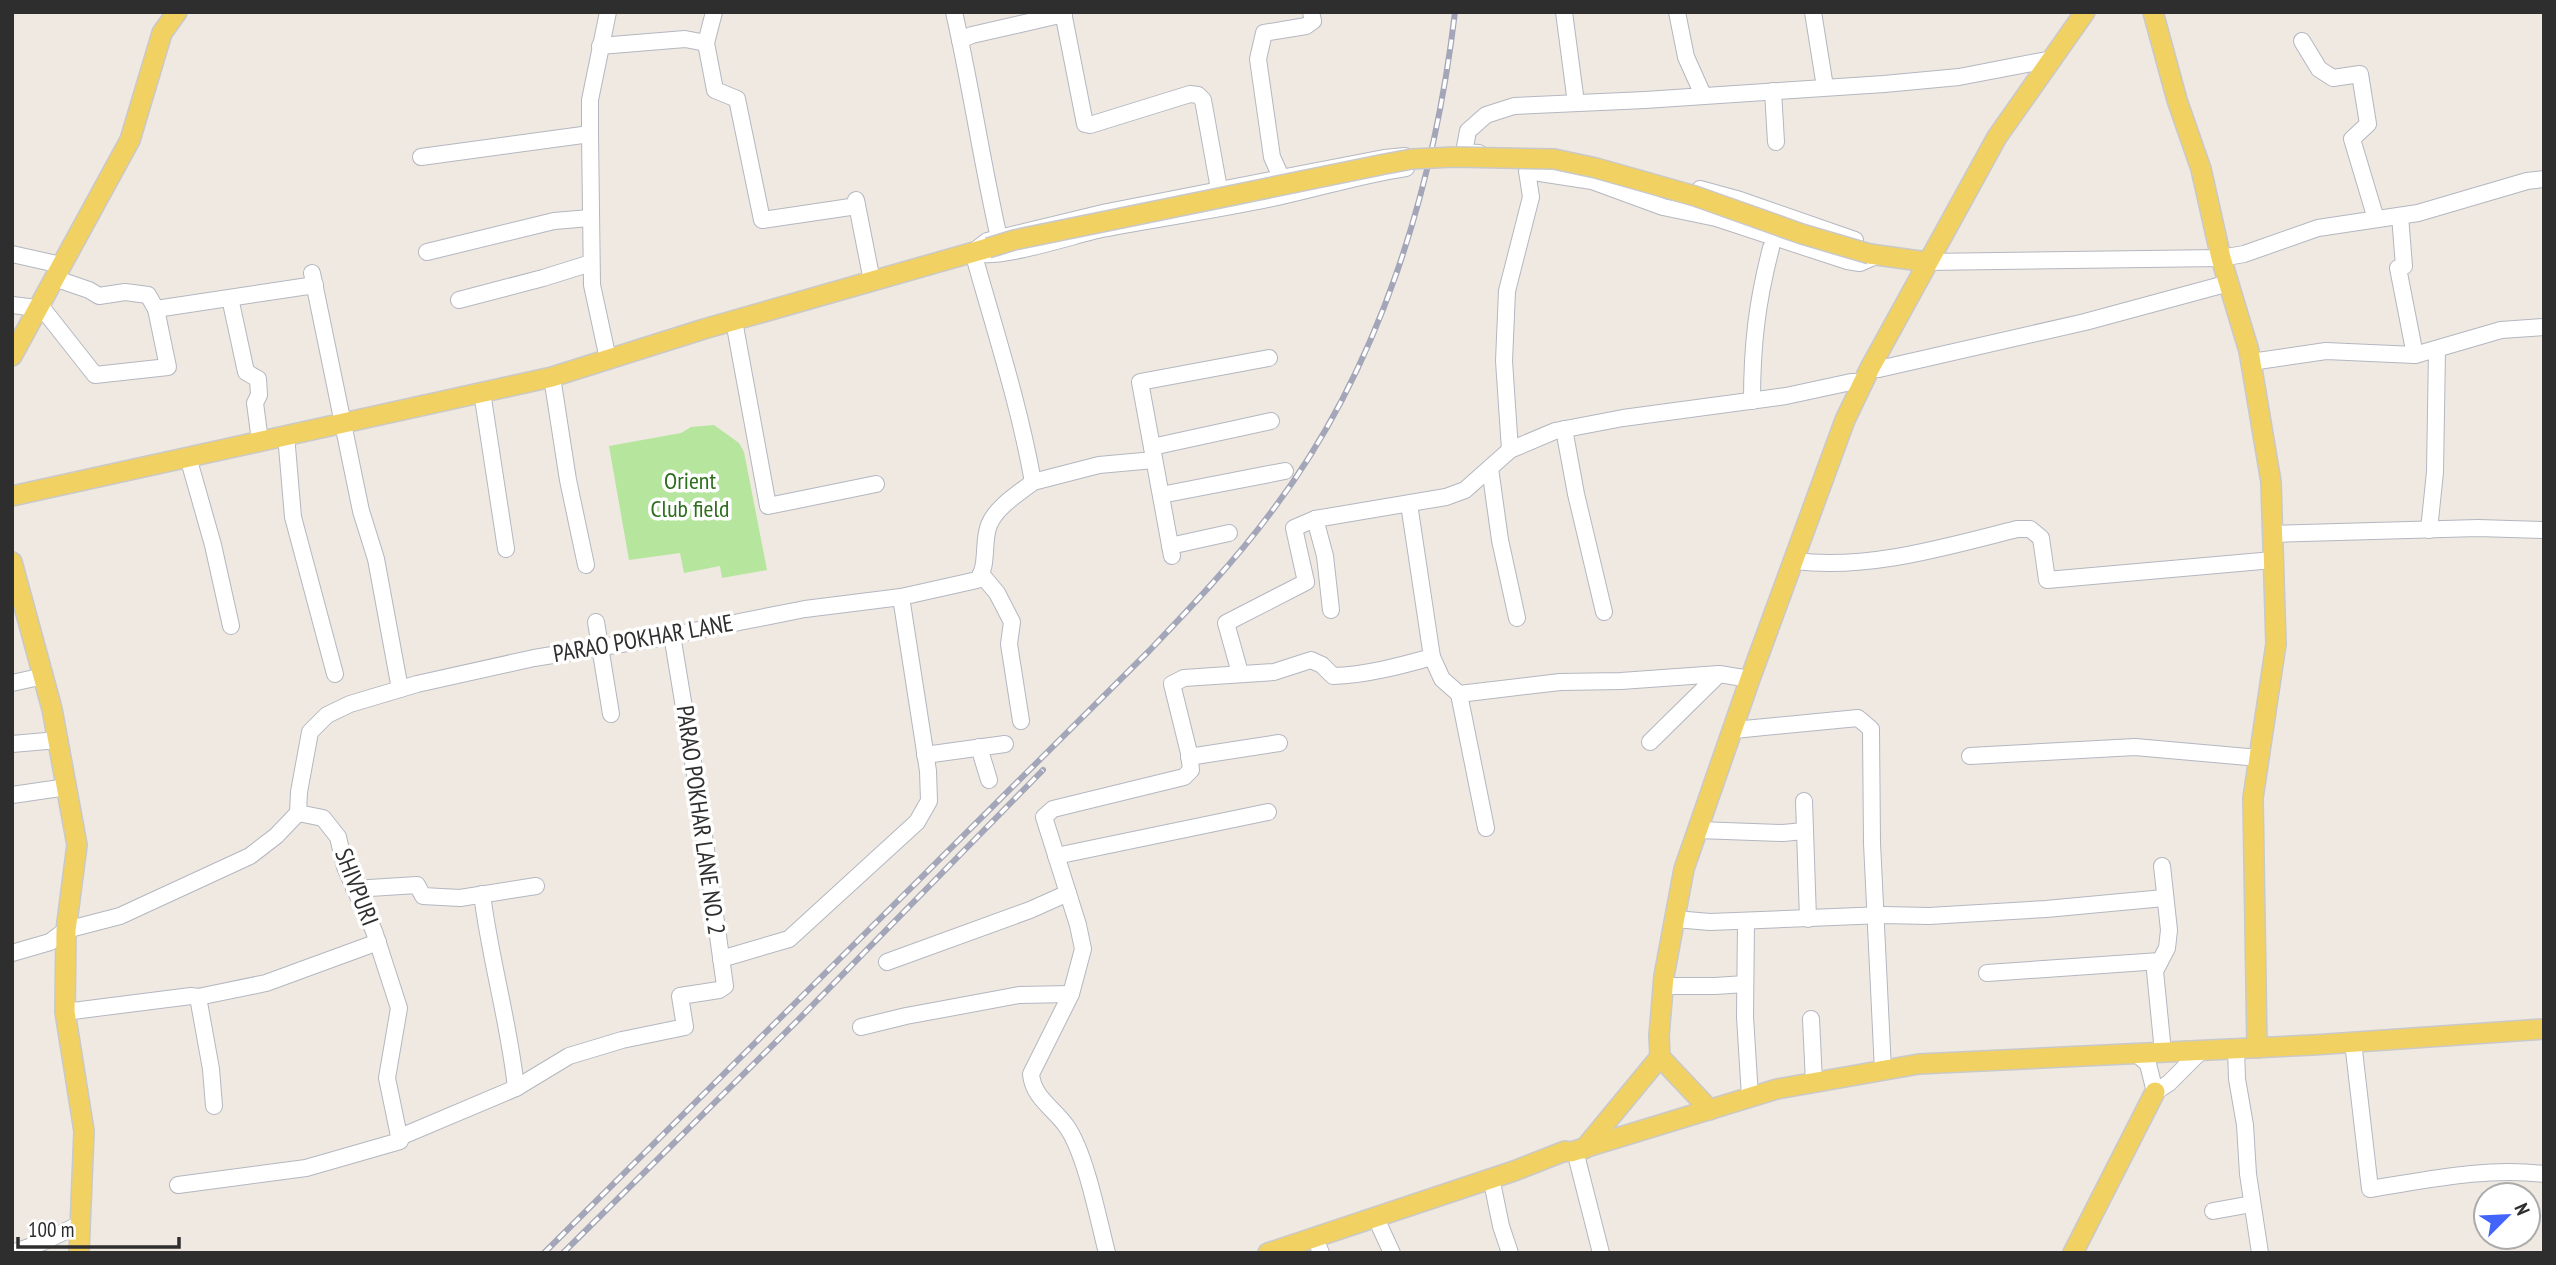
<svg xmlns="http://www.w3.org/2000/svg" width="2556" height="1265" font-family="'PT Sans Narrow',sans-serif">
<style>
.green{fill:#b6e59e}
.lines{fill:none;stroke-linecap:round;stroke-linejoin:round}
.minor-casing{stroke:#b4b7c1;stroke-width:18}
.major-casing{stroke:#c9c9c9;stroke-width:22}
.minor{stroke:#fff;stroke-width:16}
.major{stroke:#f2d163;stroke-width:19}
.rail-casing{stroke:#a3a6b8;stroke-width:6}
.rail{stroke:#fff;stroke-width:3.5;stroke-dasharray:10;stroke-linecap:butt}
.major-bridge-casing{stroke:#c9c9c9;stroke-width:22;stroke-linecap:butt}
.major-bridge{stroke:#f2d163;stroke-width:19}
.labels{text-anchor:middle;dominant-baseline:central;stroke-width:7;stroke-linejoin:round;paint-order:stroke}
.park-label{font-size:24px;fill:#2c6e1b;stroke:#fff}
.street-label{font-size:24px;fill:#2e2e2e;stroke:#fff}
</style>
<rect width="100%" height="100%" fill="#efe9e1"/>
<path class="green" d="M 714,425 L 739,443 L 744,452 L 767,570 L 722,578 L 720,566 L 684,573 L 680,553 L 629,560 L 609,446 L 681,433 L 691,427 Z"/>
<g class="lines">
<defs>
<g id="minor">
<path d="M 608,12 L 590,100 L 590,134 L 592,285 L 608,359"/>
<path d="M 954,12 C 971,87 982,163 999,238"/>
<path d="M 1063,12 L 1085,124 L 1090,125 L 1190,94 L 1198,95 L 1203,100 L 1221,200"/>
<path d="M 1564,12 L 1576,103"/>
<path d="M 1677,12 L 1686,57 L 1703,95"/>
<path d="M 1813,12 L 1825,87"/>
<path d="M 960,40 L 972,35 L 1064,14"/>
<path d="M 2302,41 L 2319,69 L 2333,78 L 2360,74 L 2368,124 L 2352,139 L 2376,219"/>
<path d="M 706,43 L 714,12"/>
<path d="M 600,46 L 685,39 L 706,43 L 715,90 L 737,99 L 762,220 L 857,206"/>
<path d="M 1773,91 L 1776,142"/>
<path d="M 1479,153 L 1464,152 L 1468,131 L 1486,115 L 1514,106 L 1645,100 L 1884,84 L 1959,77 L 2052,59"/>
<path d="M 1405,156 L 1406,168 C 1365,174 1326,186 1286,195 C 1225,209 1163,217 1102,229 C 1077,234 991,263 973,252 L 987,241 L 1107,212 L 1384,158 Z"/>
<path d="M 421,157 L 590,134"/>
<path d="M 1285,186 L 1272,157 L 1258,59 L 1264,33 L 1306,26 L 1313,21 L 1311,12"/>
<path d="M 1700,189 L 1740,200 L 1855,240"/>
<path d="M 856,200 L 872,281"/>
<path d="M 2400,216 L 2404,266 L 2398,268 L 2415,355"/>
<path d="M 427,252 L 554,221 L 590,218"/>
<path d="M 12,254 L 61,265"/>
<path d="M 1927,262 L 2221,258 L 2244,254 L 2318,228 L 2418,213 L 2527,181 L 2544,179"/>
<path d="M 312,273 L 361,511 L 376,559 L 400,689"/>
<path d="M 54,278 L 89,290 L 99,296 L 125,292 L 148,295 L 156,309 L 315,285"/>
<path d="M 230,298 L 246,372 L 258,379 L 259,395 L 255,403 L 260,441"/>
<path d="M 459,300 L 543,278 L 591,263"/>
<path d="M 39,304 L 95,375 L 168,367 L 156,309"/>
<path d="M 12,305 L 37,308"/>
<path d="M 734,321 L 768,506 L 876,484"/>
<path d="M 2251,362 L 2326,351 L 2415,355 L 2501,330 L 2544,327"/>
<path d="M 1870,368 L 1879,369 L 2085,322 L 2229,283"/>
<path d="M 552,377 L 568,480 L 586,565"/>
<path d="M 482,392 L 506,549"/>
<path d="M 1752,401 C 1752,345 1757,302 1771,248"/>
<path d="M 1564,429 L 1576,494 L 1604,612"/>
<path d="M 286,435 L 293,517 L 335,674"/>
<path d="M 1152,447 L 1271,421"/>
<path d="M 1510,450 L 1504,361 L 1507,291 L 1531,197 L 1527,171 L 1592,181 L 1663,207 L 1716,218 L 1847,261 L 1860,263 L 1878,255"/>
<path d="M 188,457 L 213,545 L 231,626"/>
<path d="M 1490,468 L 1500,540 L 1517,618"/>
<path d="M 1033,482 L 1099,465 L 1154,460"/>
<path d="M 1161,495 L 1285,471"/>
<path d="M 1409,504 L 1432,657 L 1442,679 L 1459,694 L 1560,682 L 1621,681 L 1719,674 L 1750,679"/>
<path d="M 1315,519 L 1325,556 L 1331,610"/>
<path d="M 2429,530 L 2435,472 L 2437,349"/>
<path d="M 2273,534 L 2478,528 L 2544,530"/>
<path d="M 1170,546 L 1229,533"/>
<path d="M 1172,556 L 1140,382 L 1269,358"/>
<path d="M 1795,561 C 1869,570 1945,547 2017,529 L 2030,529 L 2041,538 L 2047,580 L 2273,560"/>
<path d="M 981,574 L 997,593 L 1012,622 L 1009,644 L 1021,721"/>
<path d="M 596,622 L 611,714"/>
<path d="M 1240,673 L 1226,623 L 1306,582 L 1294,528 L 1315,519 L 1446,497 L 1465,490 L 1510,450 L 1555,431 L 1623,418 L 1786,396 L 1851,382 L 1863,382"/>
<path d="M 12,683 L 44,676"/>
<path d="M 1459,694 L 1486,828"/>
<path d="M 1734,730 L 1858,718 L 1871,729 L 1872,843 L 1883,1071"/>
<path d="M 1650,742 L 1719,674"/>
<path d="M 12,744 L 58,740"/>
<path d="M 979,747 L 989,780"/>
<path d="M 925,755 L 1005,744"/>
<path d="M 1970,756 L 2135,747 L 2259,758"/>
<path d="M 1189,757 L 1279,743"/>
<path d="M 12,795 L 67,787"/>
<path d="M 1804,801 L 1808,919"/>
<path d="M 1698,830 L 1783,833 L 1804,831"/>
<path d="M 1056,856 L 1268,812"/>
<path d="M 2162,866 L 2169,930 L 2167,948 L 2155,971 L 2163,1052"/>
<path d="M 354,889 L 417,885 L 423,896 L 460,898 L 536,886"/>
<path d="M 482,894 C 490,959 509,1022 516,1088"/>
<path d="M 1675,919 L 1710,922 L 1883,915 L 1929,916 L 2046,909 L 2164,898"/>
<path d="M 1746,921 L 1745,1017 L 1750,1097"/>
<path d="M 12,953 L 50,942 L 66,930 L 120,916 L 250,856 L 276,836 L 298,813 L 299,792 L 310,732 L 327,715 L 350,704 L 417,684 L 534,658 L 658,638 L 805,609 L 901,597 L 977,580 C 989,567 982,542 989,525 C 996,507 1018,494 1033,482 C 1019,403 994,328 973,252"/>
<path d="M 721,959 L 789,939 L 917,822 L 929,801 L 928,771 L 901,597"/>
<path d="M 887,962 L 1030,910 L 1068,893"/>
<path d="M 1987,973 L 2160,961"/>
<path d="M 1663,986 L 1715,986 L 1745,984"/>
<path d="M 198,997 L 211,1069 L 214,1106"/>
<path d="M 65,1012 L 191,996 L 198,997 L 266,983 L 378,942"/>
<path d="M 1811,1019 L 1814,1082"/>
<path d="M 861,1027 L 906,1016 L 1019,995 L 1071,994"/>
<path d="M 2353,1042 L 2370,1189 C 2428,1180 2485,1167 2544,1174"/>
<path d="M 2236,1049 L 2237,1079 L 2245,1125 L 2248,1174 L 2260,1253"/>
<path d="M 2137,1054 L 2148,1064 L 2155,1092 L 2169,1083 L 2202,1050"/>
<path d="M 400,1137 L 516,1088 L 569,1056 L 622,1040 L 685,1027 L 680,996 L 719,990 L 725,986 L 697,786 L 672,635"/>
<path d="M 1575,1151 L 1601,1253"/>
<path d="M 178,1185 L 306,1168 L 400,1141 L 387,1078 L 399,1008 L 374,931 L 345,867 L 338,837 L 323,818 L 298,813"/>
<path d="M 1493,1187 L 1501,1226 L 1510,1253"/>
<path d="M 2213,1211 L 2252,1204"/>
<path d="M 1380,1227 L 1392,1253"/>
<path d="M 1319,1248 L 1321,1253"/>
<path d="M 12,1253 L 43,1242 L 80,1224"/>
<path d="M 1107,1253 C 1098,1218 1086,1155 1067,1127 C 1054,1108 1033,1098 1031,1074 L 1071,994 L 1083,949 L 1078,925 L 1044,817 L 1053,809 L 1184,777 L 1191,770 L 1189,753 L 1172,684 L 1184,678 L 1274,672 L 1311,660 L 1322,665 L 1333,676 C 1366,675 1400,666 1432,657"/>
</g>
<g id="major">
<path d="M 2153,12 L 2177,100 L 2201,169 L 2221,258 L 2249,351 L 2271,482 L 2276,644 L 2253,798 L 2257,1048"/>
<path d="M 1870,254 L 1927,262"/>
<path d="M 12,356 L 130,140 L 162,33 L 177,12"/>
<path d="M 12,496 L 552,377 L 704,329 L 988,248"/>
<path d="M 12,562 L 52,709 L 77,845 L 66,930 L 65,1012 L 84,1131 L 79,1253"/>
<path d="M 1710,1110 L 1660,1057 L 1659,1036 L 1664,976 L 1684,869 L 1750,679 L 1845,420 L 1870,368 L 1997,137 L 2085,12"/>
<path d="M 1584,1149 L 1660,1057"/>
<path d="M 1268,1253 L 1514,1171 L 1565,1151 L 1571,1152 L 1777,1089 L 1919,1064 L 2313,1045 L 2544,1029"/>
<path d="M 2073,1253 L 2155,1092"/>
</g>
</defs>
<use href="#minor" class="minor-casing"/>
<use href="#major" class="major-casing"/>
<use href="#minor" class="minor"/>
<use href="#major" class="major"/>
<defs>
<g id="rail">
<path d="M 544,1253 L 1149,651 C 1192,606 1235,561 1272,511 C 1380,368 1434,189 1455,12"/>
<path d="M 563,1253 L 802,1016 L 1043,770"/>
</g>
</defs>
<use href="#rail" class="rail-casing"/>
<use href="#rail" class="rail"/>
<defs>
<path id="major-bridge" d="M 988,248 L 1014,240 L 1385,164 L 1412,159 L 1454,157 L 1554,159 L 1596,168 L 1695,196 L 1802,234 L 1870,254"/>
</defs>
<use href="#major-bridge" class="major-bridge-casing"/>
<use href="#major-bridge" class="major-bridge"/>
</g>
<g class="labels">
<g class="park-label">
<text x="690" y="480">Orient<tspan x="690" dy="28">Club field</tspan></text>
</g>
<g class="street-label">
<text transform="translate(643 638) rotate(-10)">PARAO POKHAR LANE</text>
<text transform="translate(701 820) rotate(82)">PARAO POKHAR LANE NO. 2</text>
<text transform="translate(357 887) rotate(69)">SHIVPURI</text>
</g>
</g>
<rect width="2556" height="1265" fill="none" stroke="#2e2e2e" stroke-width="28"/>
<g transform="translate(2507 1216) rotate(66)"><circle r="33" fill="#ffffff" stroke="#ababab" stroke-width="2"/>
<path d="M0-5L12 26L0 18L-12 26Z" fill="#4264fb"/>
<text y="-10" font-size="19" font-weight="bold" text-anchor="middle" fill="#2e2e2e">N</text>
</g>
<path d="M18 1237v10h161v-10" fill="none" stroke="#2e2e2e" stroke-width="3.5"/>
<text x="28" y="1237" font-size="21" fill="#2e2e2e" stroke="#ffffff" stroke-width="5" paint-order="stroke">100 m</text>
</svg>
